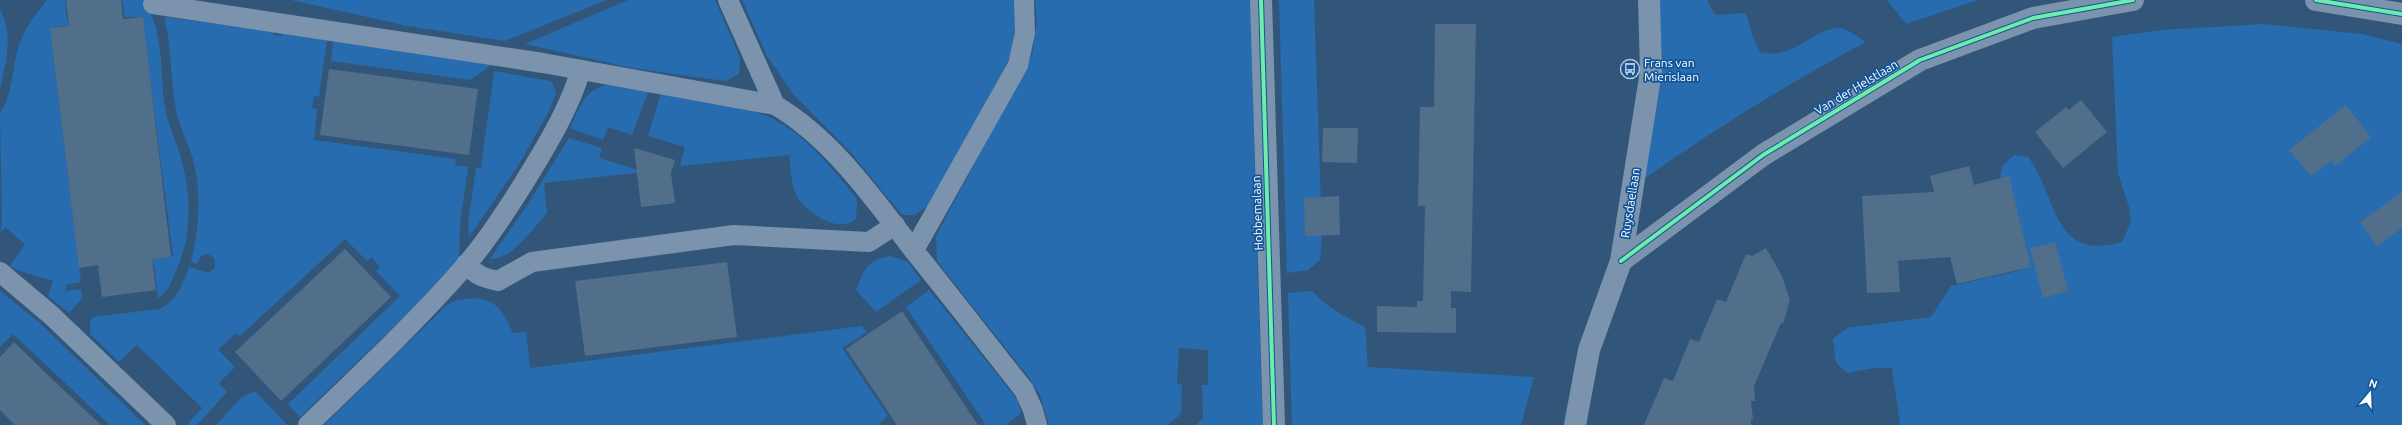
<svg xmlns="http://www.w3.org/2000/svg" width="2402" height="425" font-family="Ubuntu,sans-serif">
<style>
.green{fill:#276caf}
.building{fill:#516e8a}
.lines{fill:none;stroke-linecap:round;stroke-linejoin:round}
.lane{stroke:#7b93ad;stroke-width:20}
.street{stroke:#7b93ad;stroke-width:22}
.cycleway-casing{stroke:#135599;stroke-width:6}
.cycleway{stroke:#6deda7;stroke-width:4}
.labels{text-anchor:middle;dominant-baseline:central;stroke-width:3.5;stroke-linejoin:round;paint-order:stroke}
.poi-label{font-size:12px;fill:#fff;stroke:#135599;text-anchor:start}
.street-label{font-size:12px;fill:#fff;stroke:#135599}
</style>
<rect width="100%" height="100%" fill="#32567a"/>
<g class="green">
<path d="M 47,0 L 65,0 L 67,21 L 72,25 L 50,28 L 81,282 L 66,285 L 65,291 L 81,289 L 82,298 L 69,313 L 48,296 L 53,281 L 20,271 L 10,266 L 25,244 L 5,227 L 0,233 L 2,224 L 0,113 C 13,94 12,70 18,48 C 23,30 35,15 47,0 Z"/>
<path d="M 122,0 L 142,0 C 166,29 159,73 165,108 C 168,125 175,138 180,154 C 191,192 193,234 176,271 C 172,281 168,292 158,298 L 154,264 L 150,259 L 173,256 L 142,17 L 125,17 Z"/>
<path d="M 291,0 L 607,0 L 505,41 L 408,26 Z"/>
<path d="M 628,0 L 715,0 L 740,57 L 739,74 L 726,81 L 687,76 L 627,67 L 525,44 Z"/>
<path d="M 742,0 L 1015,0 L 1015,29 L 1010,57 L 933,202 L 915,215 L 903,215 L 897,209 L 853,155 L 793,94 L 767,56 Z"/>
<path d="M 1035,0 L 1252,0 L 1255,200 L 1263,425 L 1196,425 L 1203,419 L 1202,385 L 1208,385 L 1208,350 L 1179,348 L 1177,384 L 1182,385 L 1181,414 L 1168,425 L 1049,425 L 1040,395 L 1029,378 L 937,261 L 936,236 L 1032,55 L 1037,20 Z"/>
<path d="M 1279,0 L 1314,0 L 1322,235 L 1320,260 L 1308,270 L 1287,273 Z"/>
<path d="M 1659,0 L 1707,0 L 1715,15 L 1746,13 L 1753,38 L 1761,53 C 1796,59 1813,28 1839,28 C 1847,28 1859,38 1866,42 C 1787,84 1710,132 1637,184 Z"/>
<path d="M 1887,0 L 1978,0 L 1906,24 Z"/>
<path d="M 0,9 C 14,34 6,62 0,89 Z"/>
<path d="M 164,17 L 274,31 L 273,35 L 282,36 L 282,33 L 327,40 L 319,97 L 314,96 L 312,108 L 317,109 L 314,140 L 456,159 L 455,165 L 468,167 L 460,223 L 459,258 L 412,309 L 300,417 L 288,404 L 400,296 L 376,271 L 380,267 L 372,257 L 367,261 L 345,239 L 240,336 L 236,333 L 218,350 L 235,367 L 219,383 L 227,392 L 197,425 L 187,425 L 202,408 L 137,345 L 119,362 L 90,334 L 90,322 L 93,317 L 159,309 C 176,302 183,284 189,267 L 209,273 L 215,268 L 215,259 L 208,254 L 201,256 L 197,264 L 191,262 C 199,227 202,195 193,159 C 188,142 179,127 176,110 C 170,79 172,47 164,17 Z"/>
<path d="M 2264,24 L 2362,34 L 2402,44 L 2402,425 L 1900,425 L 1892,368 L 1875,368 L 1847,373 L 1836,363 L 1833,339 L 1847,328 L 1931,317 L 1951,286 L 2022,270 L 1998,187 L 2002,166 L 2014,155 L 2028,157 C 2058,196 2051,262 2122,242 L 2131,222 L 2129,207 L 2118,173 L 2112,37 L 2161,30 Z"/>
<path d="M 333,41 L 491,65 L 470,80 L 331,61 Z"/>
<path d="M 494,71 L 550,81 L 553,84 L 556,94 L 547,115 L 518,166 L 469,237 L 468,224 L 476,167 L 481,168 Z"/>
<path d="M 609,85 L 648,92 L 632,135 L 608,127 L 603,140 L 570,128 C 579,109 585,87 609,85 Z"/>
<path d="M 661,93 C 693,99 728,103 759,113 C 800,127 831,167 857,199 L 856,219 C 840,234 808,214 798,198 C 791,186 791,169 789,155 L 680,166 L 685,147 L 648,136 Z"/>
<path d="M 569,138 L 602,148 L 599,158 L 644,172 L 544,183 L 547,213 C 533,228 512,260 490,259 L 528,204 Z"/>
<path d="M 891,256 L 908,262 L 921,280 L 876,312 L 856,290 C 864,269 867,260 891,256 Z"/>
<path d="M 929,290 L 1017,399 L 1021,413 L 1006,425 L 986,425 L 906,307 Z"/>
<path d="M 0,291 L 42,325 L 145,425 L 110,425 L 13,334 L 0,347 Z"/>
<path d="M 1312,291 C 1328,308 1345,317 1365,327 L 1368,367 L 1534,377 L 1521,425 L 1292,425 L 1288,293 Z"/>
<path d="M 474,298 C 499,300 503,313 513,333 L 526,332 L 530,368 L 862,326 L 867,332 L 842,348 L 888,416 L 880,423 L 881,425 L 324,425 L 447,305 L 457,300 Z"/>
<path d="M 255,391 L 287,425 L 216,425 L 241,398 Z"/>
</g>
<g class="building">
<path d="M 66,0 L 121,0 L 123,19 L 143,17 L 171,257 L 152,259 L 156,290 L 102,297 L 98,265 L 79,268 L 50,28 L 69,26 Z"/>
<path d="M 1435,24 L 1476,24 L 1471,292 L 1451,291 L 1451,308 L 1456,308 L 1456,333 L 1377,332 L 1377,306 L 1417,307 L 1417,301 L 1423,301 L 1425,206 L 1418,206 L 1420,107 L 1434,107 Z"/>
<path d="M 329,69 L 478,89 L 469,155 L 320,135 Z"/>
<path d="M 2081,100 L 2107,132 L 2063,168 L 2035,132 L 2066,107 L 2069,110 Z"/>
<path d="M 2346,105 L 2371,137 L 2335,166 L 2331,161 L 2311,176 L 2289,150 Z"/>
<path d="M 1323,128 L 1358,128 L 1357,163 L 1322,162 Z"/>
<path d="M 634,148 L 675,160 L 671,173 L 675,203 L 641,207 Z"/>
<path d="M 1969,166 L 1974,185 L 2009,176 L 2031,267 L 1957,284 L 1950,257 L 1898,261 L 1900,292 L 1867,293 L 1862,196 L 1934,192 L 1930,176 Z"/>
<path d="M 2402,192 L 2402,228 L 2377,246 L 2360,222 Z"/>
<path d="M 1339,196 L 1340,235 L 1305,236 L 1304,198 Z"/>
<path d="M 2055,242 L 2068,291 L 2043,298 L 2030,248 Z"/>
<path d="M 1766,248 L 1782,276 L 1790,300 L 1783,324 L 1781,323 L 1754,386 L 1755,401 L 1751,401 L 1753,420 L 1751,420 L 1751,425 L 1644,425 L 1664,378 L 1673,381 L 1690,339 L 1699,342 L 1717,299 L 1726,302 L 1746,254 L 1752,256 Z"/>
<path d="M 345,249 L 391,297 L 281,401 L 235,352 Z"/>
<path d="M 727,262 L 737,337 L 585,356 L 575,281 Z"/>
<path d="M 902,311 L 978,425 L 897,425 L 846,349 Z"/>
<path d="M 14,342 L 54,381 L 101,425 L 15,425 L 0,410 L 0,357 Z"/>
</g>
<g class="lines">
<g class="lane">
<path d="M 728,0 L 775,105 C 831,138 872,196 911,247 C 949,294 986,342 1024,390 L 1033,410 L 1037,425"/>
<path d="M 153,4 L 543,63 L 775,105"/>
<path d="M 914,250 L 1018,65 L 1025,33 L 1024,0"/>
<path d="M 466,264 C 475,275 484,278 498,281 L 532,262 L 734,235 L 869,242 L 895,225"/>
<path d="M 0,272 L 51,315 L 166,425"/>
<path d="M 308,425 C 362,373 417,321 466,265 C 491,236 513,201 533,168 C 553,135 569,107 581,70"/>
</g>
<g class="street">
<path d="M 1261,0 L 1274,425"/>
<path d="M 2316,0 L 2402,14"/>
<path d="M 1621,261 L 1763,155 L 1920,60 L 2033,18 L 2133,0"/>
<path d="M 1575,425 L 1589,350 L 1621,261 L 1651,71 L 1649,0"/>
</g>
<defs>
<g id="cycleway">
<path d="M 1261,0 L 1274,425"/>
<path d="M 2316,0 L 2402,14"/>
<path d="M 1621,261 L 1763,155 L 1920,60 L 2033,18 L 2133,0"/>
</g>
</defs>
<use href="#cycleway" class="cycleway-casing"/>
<use href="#cycleway" class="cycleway"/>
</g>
<defs>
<symbol id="bus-ring" viewBox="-11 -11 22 22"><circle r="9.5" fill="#135599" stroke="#b7c4d0" stroke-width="1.5"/><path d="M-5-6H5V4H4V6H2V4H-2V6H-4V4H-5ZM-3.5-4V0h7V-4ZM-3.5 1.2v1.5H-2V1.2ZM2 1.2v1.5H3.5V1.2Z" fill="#b7c4d0"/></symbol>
</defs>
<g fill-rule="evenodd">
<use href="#bus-ring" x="1619" y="58" width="22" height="22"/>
</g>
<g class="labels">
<g class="poi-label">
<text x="1644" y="62">Frans van<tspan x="1644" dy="14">Mierislaan</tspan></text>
</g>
<g class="street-label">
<text transform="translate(1856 87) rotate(-31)">Van der Helstlaan</text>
<text transform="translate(1630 203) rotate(-81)">Ruysdaellaan</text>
<text transform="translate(1257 213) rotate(-92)">Hobbemalaan</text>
</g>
</g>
<g transform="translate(2370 393) rotate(19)" stroke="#135599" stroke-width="3" paint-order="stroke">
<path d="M0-3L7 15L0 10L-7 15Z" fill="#ffffff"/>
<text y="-6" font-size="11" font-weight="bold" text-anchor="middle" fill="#ffffff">N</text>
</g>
</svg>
